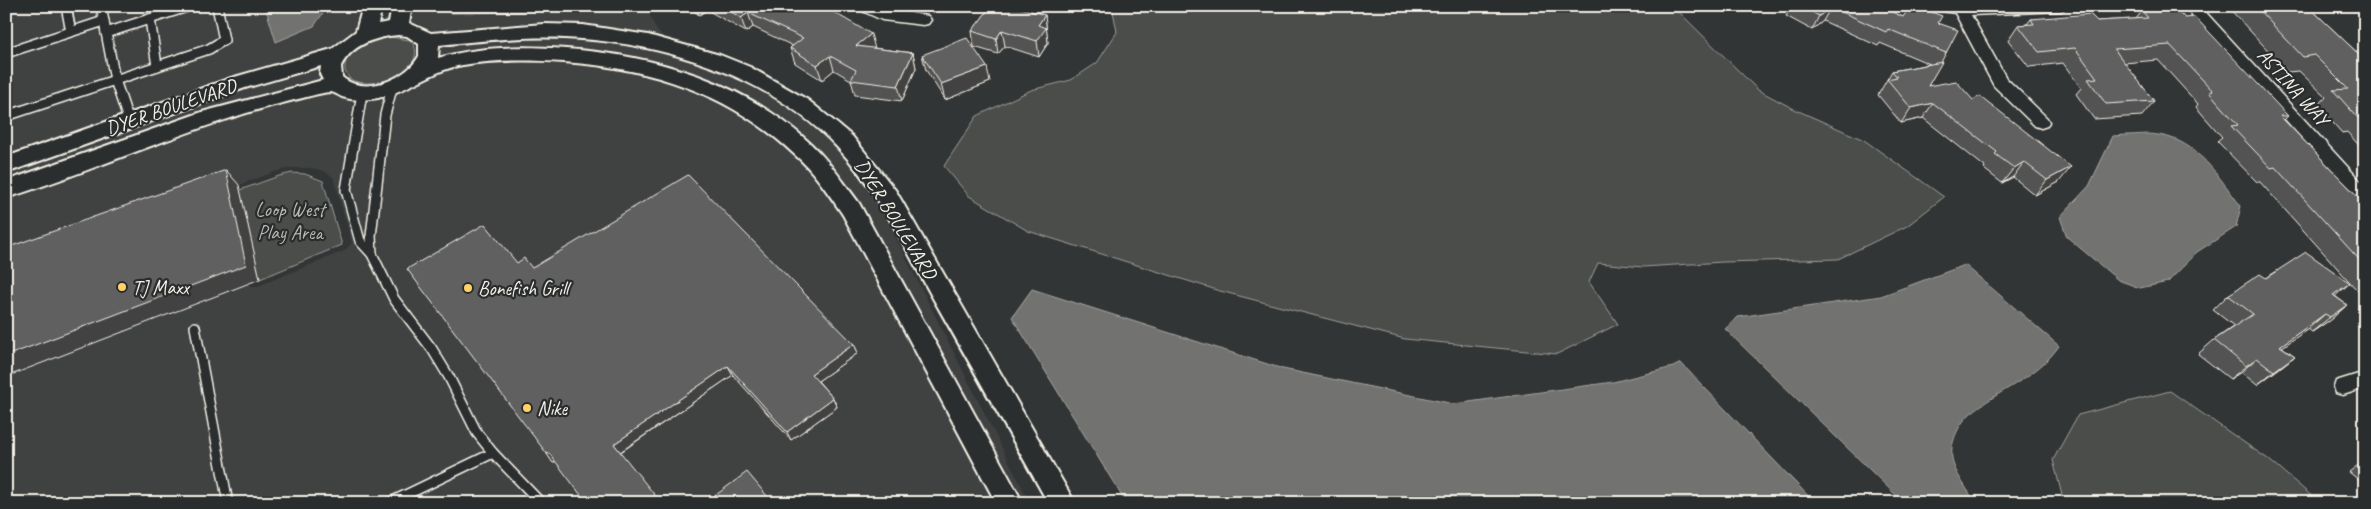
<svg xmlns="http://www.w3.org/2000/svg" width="2371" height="509" font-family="Caveat,sans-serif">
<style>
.built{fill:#404242;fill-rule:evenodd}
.green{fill:#4b4d4c;stroke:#a09f9a}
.water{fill:#727370;stroke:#a6a5a0}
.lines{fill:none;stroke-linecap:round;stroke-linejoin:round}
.service-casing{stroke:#f4f1e8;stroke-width:12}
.minor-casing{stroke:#f4f1e8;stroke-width:3}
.tertiary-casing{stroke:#f4f1e8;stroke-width:4}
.service{stroke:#2a2d2e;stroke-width:9}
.minor{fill:#2a2d2e;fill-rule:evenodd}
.tertiary{fill:#2a2d2e;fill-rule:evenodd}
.wall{fill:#525352;stroke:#f4f1e8}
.shaded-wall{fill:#424342;stroke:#f4f1e8}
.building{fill:#5f605f;stroke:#f4f1e8}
.poi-dot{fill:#ffd166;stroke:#2a2d2e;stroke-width:2}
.labels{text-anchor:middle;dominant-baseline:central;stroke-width:4.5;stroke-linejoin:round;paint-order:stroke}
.street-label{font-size:20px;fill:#f4f1e8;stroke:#2a2d2e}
.park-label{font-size:20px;fill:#b9b8b1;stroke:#2a2d2e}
.poi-label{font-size:20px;fill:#f4f1e8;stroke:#2a2d2e;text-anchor:start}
</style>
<rect width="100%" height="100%" fill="#323535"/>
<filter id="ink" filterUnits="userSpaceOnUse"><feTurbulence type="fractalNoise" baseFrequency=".02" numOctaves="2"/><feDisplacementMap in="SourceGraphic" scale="10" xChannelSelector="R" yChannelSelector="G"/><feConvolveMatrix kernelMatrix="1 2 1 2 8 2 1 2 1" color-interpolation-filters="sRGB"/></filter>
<g filter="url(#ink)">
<g class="built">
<path d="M 6,6 L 265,6 L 276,41 L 314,26 L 328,6 L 364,6 L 355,34 L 333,50 L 6,159 Z"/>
<path d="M 411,6 L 445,6 L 449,13 L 523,12 L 529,6 L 646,6 L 656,29 L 663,37 L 585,26 L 524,25 L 435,33 L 419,24 L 409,22 Z"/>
<path d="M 518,37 L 577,38 L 646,47 L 718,69 L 767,93 L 818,129 L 852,165 L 876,199 L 1030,503 L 1024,503 L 861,205 L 834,167 L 805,138 L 764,107 L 708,78 L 654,61 L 587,50 L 532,49 L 438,59 L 440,44 Z"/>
<path d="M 524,61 L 577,62 L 641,73 L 693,90 L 748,118 L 788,149 L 815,176 L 840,214 L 995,503 L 6,503 L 6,197 L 240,112 L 326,92 L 340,98 L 361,100 L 426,75 L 461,64 ZM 293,168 L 312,168 L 324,171 L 333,177 L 352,243 L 344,251 L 258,286 L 252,286 L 249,283 L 239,185 L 277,171 Z"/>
<path d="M 322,64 L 321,81 L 237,101 L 6,184 L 6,172 L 239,89 Z"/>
</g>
<g class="green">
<path d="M 1112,6 L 1673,6 L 1758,90 L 1794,109 L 1864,140 L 1944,197 L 1907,226 L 1838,259 L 1723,262 L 1643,267 L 1598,263 L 1589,282 L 1618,324 L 1557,354 L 1405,339 L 1220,291 L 1028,231 L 969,196 L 944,166 L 977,116 L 1031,90 L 1071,80 L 1097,63 L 1117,32 Z"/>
<path d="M 391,37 L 408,40 L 414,44 C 425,75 371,91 350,79 C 330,56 373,39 391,37 Z"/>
<path d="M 292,173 L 305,174 L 323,181 L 342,245 L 260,279 L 240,190 L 279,176 Z"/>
<path d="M 2170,391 L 2268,459 L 2320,503 L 2064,503 L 2053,460 L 2078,415 Z"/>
</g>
<g class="water">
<path d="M 265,6 L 328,6 L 314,26 L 276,42 Z"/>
<path d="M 445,6 L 529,6 L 523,12 L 449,13 Z"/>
<path d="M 2126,135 C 2137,135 2148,133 2158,135 C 2198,140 2218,177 2241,206 L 2236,227 L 2197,252 L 2168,282 L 2140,288 L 2118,280 L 2067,237 L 2060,217 L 2089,186 L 2113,136 Z"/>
<path d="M 1965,265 L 2059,346 C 2037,378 1998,390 1970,414 C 1957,426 1947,448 1954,466 C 1959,479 1969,491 1975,503 L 1904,503 L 1725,329 L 1738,317 L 1881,296 Z"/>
<path d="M 1032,289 L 1283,369 L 1454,404 L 1613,382 L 1673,367 L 1681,363 L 1815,503 L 1126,503 L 1012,317 Z"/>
</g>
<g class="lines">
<defs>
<g id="service">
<path d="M 66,6 L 71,32"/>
<path d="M 101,6 L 115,80 L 129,122"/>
<path d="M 150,19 L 157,66"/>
<path d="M 106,33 L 190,6"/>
<path d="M 6,53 L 104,21"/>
<path d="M 362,93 L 346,190 L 360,241 L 372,254 L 394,299 L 432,349 L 449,377 L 477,433 L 493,453 L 541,503"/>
<path d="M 6,116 L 209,49 L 224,40 L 217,6"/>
<path d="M 372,254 L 371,236 L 385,115 L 392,88"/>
<path d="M 195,327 L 228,503"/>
<path d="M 389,503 L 493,453"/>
</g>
<g id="minor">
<path d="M 858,6 C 880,6 901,12 923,15 L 928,16 L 931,20 L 928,24 L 923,25 L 882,20 L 860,10 Z"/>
<path d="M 1933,6 L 2068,6 L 2061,11 L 1971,15 L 2006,78 L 2047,118 L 2049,122 L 2047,126 L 2041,128 L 2035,126 L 1994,86 L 1955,13 L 1935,10 Z"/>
<path d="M 2184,6 L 2200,6 L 2365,186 L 2365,203 L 2359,202 Z"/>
<path d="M 2365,372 L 2365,388 L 2343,395 L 2336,393 L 2334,387 L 2336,381 Z"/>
</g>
<path id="tertiary" d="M 363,6 L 382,6 L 378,24 L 389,22 L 392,6 L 412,6 L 409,23 L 431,33 L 544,24 L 583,25 L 648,35 L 720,55 L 750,67 L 808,100 L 852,136 L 896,191 L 1075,503 L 1048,503 C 1009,433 970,363 930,293 C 902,242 877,189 837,147 C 769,75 662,42 565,38 C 523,36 481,41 439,45 L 438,58 C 479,46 523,46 566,49 C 655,55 745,82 811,144 C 830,162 844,183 859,203 L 1023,503 L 996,503 L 843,215 C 828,193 814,171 794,154 C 729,93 651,68 564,62 C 531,60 496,59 463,65 C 432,70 409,91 378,98 C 365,100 355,101 342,97 C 338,95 334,92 330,92 C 318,93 305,98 294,100 C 195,124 103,168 6,198 L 6,181 L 202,112 L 323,80 L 320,74 L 321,66 L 245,88 L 6,173 L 6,157 L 231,78 L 332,49 L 356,31 ZM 398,35 L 407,36 L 419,44 L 419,56 C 406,80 363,96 342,77 L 341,66 C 352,44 376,37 398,35 Z"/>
</defs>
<use href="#service" class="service-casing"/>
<use href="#minor" class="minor-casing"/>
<use href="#tertiary" class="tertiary-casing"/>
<use href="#service" class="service"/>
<use href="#minor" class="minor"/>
<use href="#tertiary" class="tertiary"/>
</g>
<g class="wall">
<path d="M 687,6 L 825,6 L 825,8 L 874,48 L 913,53 L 916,68 L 902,101 L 855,95 L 851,80 L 834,70 L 822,80 L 795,63 L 790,48 L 793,46 L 753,27 L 746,32 L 707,10 L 699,15 Z"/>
<path d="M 983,6 L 1014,6 L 1045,15 L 1048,43 L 1039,57 L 1005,46 L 998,54 L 974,47 L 972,31 L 989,9 L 985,10 Z"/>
<path d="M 1784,6 L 1880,6 L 1903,17 L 1938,23 L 1946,53 L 1941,62 L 1928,86 L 1973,100 L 2059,182 L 2035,195 L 2013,177 L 2002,183 L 1984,169 L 1985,167 L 1923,118 L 1901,123 L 1878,95 L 1892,71 L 1930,64 L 1880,43 L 1878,46 L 1823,21 L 1812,30 L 1786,16 L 1790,9 Z"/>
<path d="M 2227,6 L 2308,6 L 2365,60 L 2365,152 L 2347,132 L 2342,133 L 2318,106 L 2326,97 L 2299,71 L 2288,72 Z"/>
<path d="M 2142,11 L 2185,18 L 2288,116 L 2284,120 L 2365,204 L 2365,299 L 2260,182 L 2257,182 L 2217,141 L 2222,137 L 2196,107 L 2198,104 L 2158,60 L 2124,63 L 2154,101 L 2142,116 L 2094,119 L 2076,94 L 2081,88 L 2063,63 L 2029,67 L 2008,40 L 2018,25 L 2027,24 L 2031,19 L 2097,21 L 2136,19 Z"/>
<path d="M 922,55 L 990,82 L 945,100 L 926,70 Z"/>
<path d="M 517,263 L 532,268 L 854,344 L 858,353 L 818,381 L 833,398 L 837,407 L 791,440 L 733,375 L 621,452 L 556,461 L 553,463 L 547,454 Z"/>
<path d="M 2266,278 L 2335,296 L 2347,305 L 2330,320 L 2312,332 L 2308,329 L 2282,347 L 2295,356 L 2277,370 L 2257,385 L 2241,372 L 2230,379 L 2198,354 L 2214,340 L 2234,326 L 2213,310 L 2228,295 Z"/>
<path d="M 2365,460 L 2365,485 L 2349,472 Z"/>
</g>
<g class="shaded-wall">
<path d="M 696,6 L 706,6 L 707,10 L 699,15 Z"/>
<path d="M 985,6 L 996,6 L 985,10 Z"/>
<path d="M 1831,7 L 1823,21 L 1812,30 L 1819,16 Z"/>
<path d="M 748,13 L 753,27 L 746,32 L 741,18 Z"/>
<path d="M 1045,15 L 1048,43 L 1039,57 L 1037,41 L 1038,25 Z"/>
<path d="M 1002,30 L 1005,46 L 998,54 L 996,39 Z"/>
<path d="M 871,34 L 875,49 L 856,46 Z"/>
<path d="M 913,53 L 916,68 L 902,101 L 898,86 Z"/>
<path d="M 830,56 L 834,70 L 822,80 L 817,65 Z"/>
<path d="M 987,67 L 990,82 L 945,100 L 941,84 Z"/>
<path d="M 1933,103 L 1923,118 L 1901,123 L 1911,108 Z"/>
<path d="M 2024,162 L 2013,177 L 2002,183 L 2014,168 Z"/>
<path d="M 2071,167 L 2059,182 L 2035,195 L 2047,180 Z"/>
<path d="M 226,170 L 239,185 L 260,279 L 11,375 L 6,372 L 6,356 Z"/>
<path d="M 2350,283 L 2333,298 L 2333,295 Z"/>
<path d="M 2347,305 L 2330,320 L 2312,332 L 2330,317 Z"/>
<path d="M 2325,314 L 2308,329 L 2264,360 L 2280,346 Z"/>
<path d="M 854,344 L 858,353 L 815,383 L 811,374 Z"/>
<path d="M 2295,356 L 2277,370 L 2257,385 L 2274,371 Z"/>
<path d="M 2257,358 L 2241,372 L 2230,379 L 2246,366 Z"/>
<path d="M 728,366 L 733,375 L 620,452 L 614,444 Z"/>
<path d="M 833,398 L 837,407 L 791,440 L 787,432 Z"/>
<path d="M 549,453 L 556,461 L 553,463 L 547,454 Z"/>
</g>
<g class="building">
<path d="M 722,6 L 823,6 L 871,34 L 856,46 L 913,53 L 898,86 L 851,80 L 856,70 L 830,56 L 817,65 L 790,48 L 803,38 L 748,13 L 741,18 Z"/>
<path d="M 991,6 L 1014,6 L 1045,15 L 1038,25 L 1046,28 L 1037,41 L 1002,30 L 996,39 L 972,31 Z"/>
<path d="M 1801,6 L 1880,6 L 1903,17 L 1910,6 L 1916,6 L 1942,16 L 1938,23 L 1958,30 L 1946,53 L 1888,29 L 1886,32 L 1831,7 L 1819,16 Z"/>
<path d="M 2255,6 L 2308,6 L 2365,60 L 2365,120 L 2363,117 L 2358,118 L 2333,90 L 2348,89 L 2314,55 L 2303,57 Z"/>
<path d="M 2174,7 L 2185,18 L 2195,17 L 2288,116 L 2280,116 L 2365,204 L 2365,266 L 2275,167 L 2271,168 L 2231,126 L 2238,125 L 2209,92 L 2213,91 L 2170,45 L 2114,49 L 2154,101 L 2106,104 L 2088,79 L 2097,78 L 2075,48 L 2039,52 L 2018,25 L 2034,24 L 2031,19 L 2090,14 L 2097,21 L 2148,18 L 2142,11 Z"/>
<path d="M 967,38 L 987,67 L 941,84 L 922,55 Z"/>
<path d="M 1942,62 L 1928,86 L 1956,81 L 1973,100 L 1980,96 L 2071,167 L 2047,180 L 2024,162 L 2014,168 L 1995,154 L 1997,152 L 1933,103 L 1911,108 L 1887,79 L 1897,77 L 1892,71 Z"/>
<path d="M 226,170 L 246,265 L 6,356 L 6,248 Z"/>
<path d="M 688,175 L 854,344 L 811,374 L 833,398 L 787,432 L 728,366 L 614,444 L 661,503 L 587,503 L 549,453 L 547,454 L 407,269 L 485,224 L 517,263 L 524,258 L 532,268 Z"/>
<path d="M 2306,252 L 2350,283 L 2333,295 L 2347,305 L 2330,317 L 2325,314 L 2280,346 L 2295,356 L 2274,371 L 2257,358 L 2246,366 L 2214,340 L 2253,314 L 2228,295 L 2260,274 L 2266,278 Z"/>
<path d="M 747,472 L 773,503 L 705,503 Z"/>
</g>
</g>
<g class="poi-dot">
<circle cx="122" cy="287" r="5"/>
<circle cx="468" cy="288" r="5"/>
<circle cx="527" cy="408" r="5"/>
</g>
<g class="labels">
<g class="street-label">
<text transform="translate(2293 87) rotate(48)">ASTINA WAY</text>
<text transform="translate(171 107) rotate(-19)">DYER BOULEVARD</text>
<text transform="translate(896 219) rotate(58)">DYER BOULEVARD</text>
</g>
<g class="park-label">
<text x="290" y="209">Loop West<tspan x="290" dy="23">Play Area</tspan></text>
</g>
<g class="poi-label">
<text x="132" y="287">TJ Maxx</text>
<text x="478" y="288">Bonefish Grill</text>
<text x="537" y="408">Nike</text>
</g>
</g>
<rect width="2371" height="509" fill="none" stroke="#2a2d2e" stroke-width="25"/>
<rect x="12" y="12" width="2346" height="484" fill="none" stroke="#f4f1e8" stroke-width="2" filter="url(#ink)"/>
</svg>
